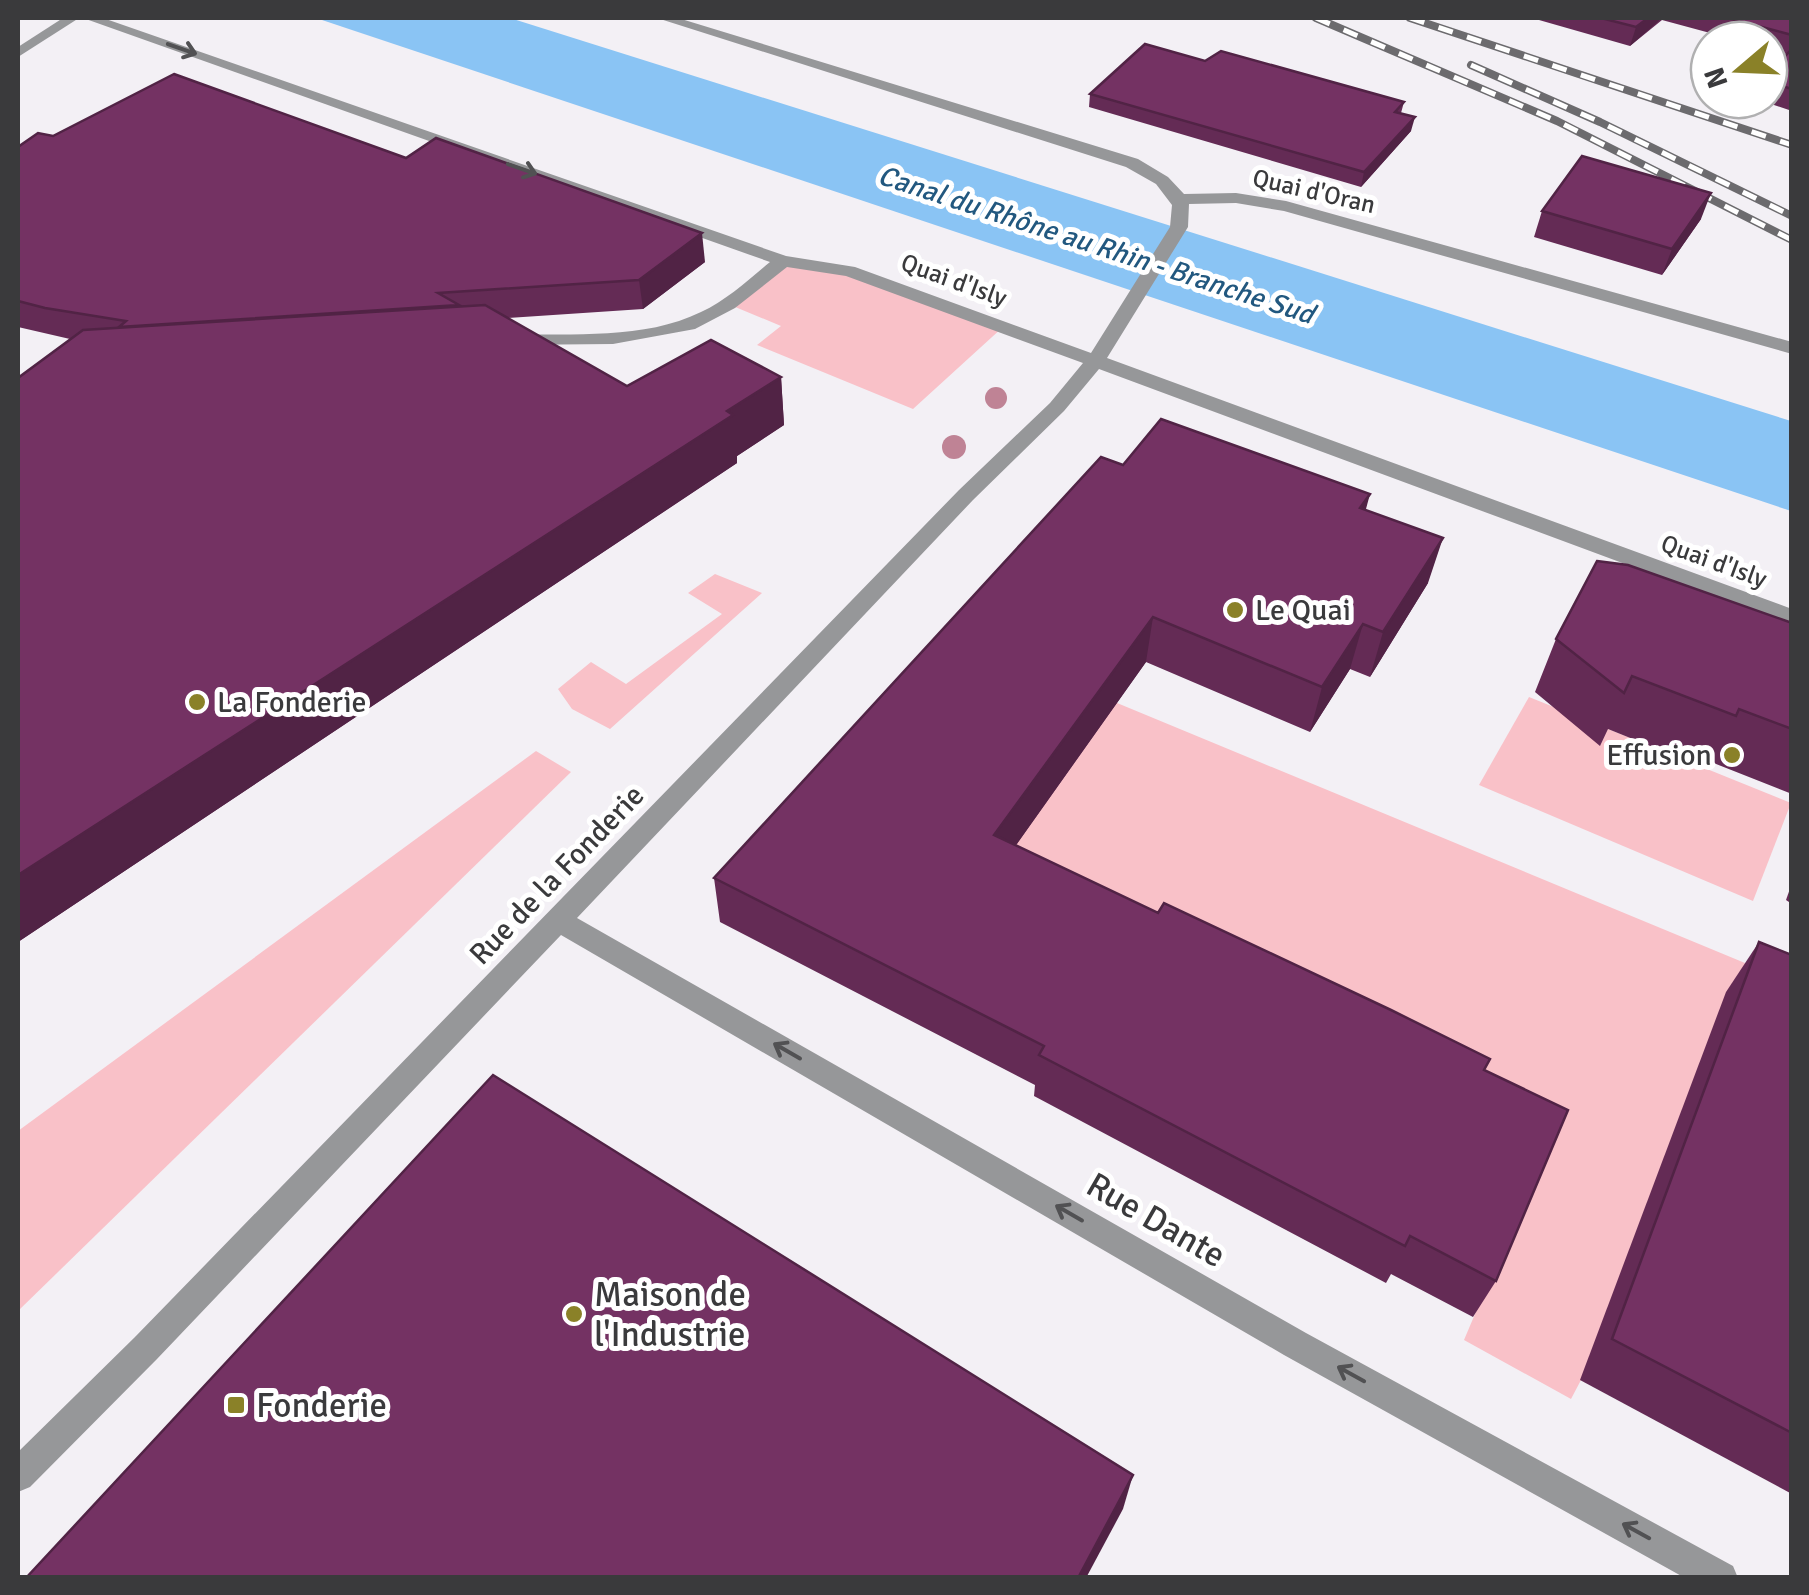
<svg xmlns="http://www.w3.org/2000/svg" width="1809" height="1595" font-family="Signika,sans-serif">
<style>
.green{fill:#f9c1c8}
.water{fill:#8ac4f4}
.lines{fill:none;stroke-linecap:round;stroke-linejoin:round}
.minor{fill:#969799;fill-rule:evenodd}
.rail-casing{stroke:#6c6b6e;stroke-width:8}
.rail{stroke:#fff;stroke-width:5;stroke-dasharray:15;stroke-linecap:butt}
.tree{fill:#bf8395}
.wall{fill:#642b55}
.shaded-wall{fill:#512345}
.building{fill:#743263;stroke:#512345;stroke-width:2.5}
.oneway{stroke:#515153}
.poi-dot{fill:#8a8128;stroke:#fff;stroke-width:4}
.labels{text-anchor:middle;dominant-baseline:central;stroke-width:10;stroke-linejoin:round;paint-order:stroke}
.far-street-label{font-size:25px;fill:#3a3a3c;stroke:#fff}
.far-water-label{font-size:28px;font-style:italic;fill:#22587f;stroke:#fff}
.poi-label{font-size:30px;fill:#3a3a3c;stroke:#fff;text-anchor:start}
.street-label{font-size:30px;fill:#3a3a3c;stroke:#fff}
.near-street-label{font-size:35px;fill:#3a3a3c;stroke:#fff}
.near-poi-label{font-size:35px;fill:#3a3a3c;stroke:#fff;text-anchor:start}
</style>
<rect width="100%" height="100%" fill="#f3f0f5"/>
<g class="green">
<path d="M 783,261 L 849,271 L 1003,327 L 913,409 L 757,345 L 781,326 L 728,304 Z"/>
<path d="M 715,574 L 762,593 L 610,729 L 572,709 L 558,689 L 591,662 L 626,684 L 722,614 L 688,593 Z"/>
<path d="M 1076,686 L 1791,982 L 1571,1399 L 1464,1340 L 1544,1151 L 960,923 L 1106,718 Z"/>
<path d="M 1529,697 L 1791,803 L 1753,901 L 1479,785 Z"/>
<path d="M 536,751 L 571,772 L 18,1311 L 18,1131 Z"/>
</g>
<path class="water" d="M 316,18 L 510,18 L 1791,421 L 1791,511 Z"/>
<g class="lines">
<g class="minor">
<path d="M 63,18 L 79,18 L 18,57 L 18,47 Z"/>
<path d="M 83,18 L 103,18 L 786,256 L 855,267 L 1091,353 L 1170,227 L 1172,205 L 1156,184 L 1126,167 L 657,18 L 678,18 L 1138,159 L 1168,177 L 1184,194 L 1236,193 L 1286,201 L 1792,342 L 1792,354 L 1284,211 L 1236,203 L 1189,204 L 1188,227 L 1107,358 L 1792,609 L 1792,626 L 1099,369 L 1064,411 L 973,500 L 577,918 L 1306,1333 L 1733,1566 L 1738,1578 L 1685,1578 L 1284,1355 L 561,935 L 157,1359 L 30,1487 L 18,1492 L 18,1452 L 135,1337 L 959,490 L 1050,403 L 1083,363 L 846,276 L 787,267 L 735,308 L 695,329 L 613,344 L 504,345 L 501,341 L 511,335 C 573,333 644,340 701,312 C 727,300 748,280 770,262 Z"/>
</g>
<defs>
<g id="rail">
<path d="M 1316,18 L 1557,121 L 1792,240"/>
<path d="M 1410,18 L 1792,145"/>
<path d="M 1471,65 L 1600,122 L 1792,216"/>
</g>
</defs>
<use href="#rail" class="rail-casing"/>
<use href="#rail" class="rail"/>
</g>
<g class="tree">
<circle cx="996" cy="398" r="11"/>
<circle cx="954" cy="447" r="12"/>
</g>
<g class="wall">
<path d="M 1532,18 L 1792,18 L 1792,111 L 1759,100 L 1769,100 L 1769,72 L 1786,54 L 1769,49 L 1769,40 L 1736,40 L 1662,20 L 1630,46 Z"/>
<path d="M 1090,94 L 1404,102 L 1401,113 L 1411,131 L 1361,187 L 1089,107 Z"/>
<path d="M 53,136 L 406,158 L 705,262 L 643,309 L 508,318 L 627,386 L 781,377 L 784,425 L 737,456 L 737,463 L 18,942 L 18,378 L 70,339 L 18,327 L 18,147 Z"/>
<path d="M 1542,211 L 1701,219 L 1662,275 L 1534,237 Z"/>
<path d="M 1123,465 L 1366,510 L 1428,583 L 1370,677 L 1350,669 L 1310,732 L 1146,662 L 1016,845 L 1484,1070 L 1496,1281 L 1473,1317 L 1391,1274 L 1386,1283 L 1034,1096 L 1035,1085 L 720,922 L 714,878 Z"/>
<path d="M 1792,623 L 1792,794 L 1711,762 L 1707,769 L 1608,729 L 1600,746 L 1535,692 L 1556,639 Z"/>
<path d="M 1792,883 L 1792,904 L 1786,900 Z"/>
<path d="M 1759,942 L 1792,955 L 1792,1494 L 1580,1380 L 1726,992 Z"/>
</g>
<g class="shaded-wall">
<path d="M 1648,18 L 1662,18 L 1630,46 L 1636,27 Z"/>
<path d="M 1415,117 L 1411,131 L 1361,187 L 1364,172 Z"/>
<path d="M 1711,193 L 1701,219 L 1662,275 L 1672,249 Z"/>
<path d="M 702,233 L 705,262 L 643,309 L 639,280 Z"/>
<path d="M 781,377 L 784,425 L 737,456 L 737,463 L 18,942 L 18,875 Z"/>
<path d="M 1370,494 L 1358,539 L 1360,508 Z"/>
<path d="M 1443,538 L 1428,583 L 1370,677 L 1383,632 Z"/>
<path d="M 1153,617 L 1146,662 L 992,879 L 994,835 Z"/>
<path d="M 1363,624 L 1350,669 L 1310,732 L 1322,687 Z"/>
<path d="M 1133,1475 L 1123,1509 L 1086,1578 L 1078,1578 Z"/>
</g>
<g class="building">
<path d="M 1601,18 L 1648,18 L 1636,27 Z"/>
<path d="M 1728,18 L 1792,18 L 1792,35 Z"/>
<path d="M 1145,44 L 1205,61 L 1221,51 L 1404,102 L 1395,112 L 1415,117 L 1364,172 L 1090,94 Z"/>
<path d="M 1792,49 L 1792,89 L 1769,82 L 1769,72 Z"/>
<path d="M 174,74 L 406,158 L 436,138 L 702,233 L 639,280 L 438,293 L 459,305 L 119,327 L 126,321 L 45,308 L 18,301 L 18,147 L 38,133 L 53,136 Z"/>
<path d="M 1582,156 L 1711,193 L 1672,249 L 1542,211 Z"/>
<path d="M 485,305 L 627,386 L 711,340 L 781,377 L 727,411 L 733,415 L 18,875 L 18,378 L 83,330 Z"/>
<path d="M 1161,419 L 1370,494 L 1360,508 L 1443,538 L 1383,632 L 1363,624 L 1322,687 L 1153,617 L 994,835 L 1158,913 L 1164,903 L 1391,1010 L 1490,1059 L 1484,1070 L 1568,1110 L 1496,1281 L 1410,1236 L 1405,1246 L 1039,1055 L 1044,1046 L 714,878 L 1101,457 L 1123,465 Z"/>
<path d="M 1597,561 L 1628,565 L 1792,623 L 1792,729 L 1739,709 L 1736,716 L 1632,676 L 1624,693 L 1556,639 Z"/>
<path d="M 1759,942 L 1792,955 L 1792,1433 L 1612,1339 Z"/>
<path d="M 493,1075 L 1133,1475 L 1078,1578 L 26,1578 Z"/>
</g>
<defs><path id="oneway-shaft" d="M-6 0H5M1.5-3L5.5 0L1.5 3" fill="none" stroke-width="1.6" stroke-linecap="round" stroke-linejoin="round" transform="scale(2.5)"/></defs>
<g class="oneway">
<use href="#oneway-shaft" transform="translate(182 49) rotate(19)"/>
<use href="#oneway-shaft" transform="translate(522 169) rotate(19)"/>
<use href="#oneway-shaft" transform="translate(787 1051) rotate(-150)"/>
<use href="#oneway-shaft" transform="translate(1069 1213) rotate(-150)"/>
<use href="#oneway-shaft" transform="translate(1351 1374) rotate(-151)"/>
<use href="#oneway-shaft" transform="translate(1636 1531) rotate(-151)"/>
</g>
<g class="poi-dot">
<circle cx="1235" cy="610" r="10"/>
<circle cx="197" cy="702" r="10"/>
<circle cx="1732" cy="755" r="10"/>
<circle cx="574" cy="1314" r="10"/>
<rect x="226" y="1395" width="20" height="20" rx="5"/>
</g>
<g class="labels">
<g class="far-street-label">
<text transform="translate(1314 191) rotate(13)">Quai d'Oran</text>
<text transform="translate(954 280) rotate(20)">Quai d'Isly</text>
<text transform="translate(1714 561) rotate(20)">Quai d'Isly</text>
</g>
<g class="far-water-label">
<text transform="translate(1096 245) rotate(18)">Canal du Rhône au Rhin - Branche Sud</text>
</g>
<g class="poi-label">
<text x="1255" y="610">Le Quai</text>
<text x="217" y="702">La Fonderie</text>
<text x="1712" y="755" text-anchor="end">Effusion</text>
</g>
<g class="street-label">
<text transform="translate(557 875) rotate(-46)">Rue de la Fonderie</text>
</g>
<g class="near-street-label">
<text transform="translate(1156 1220) rotate(30)">Rue Dante</text>
</g>
<g class="near-poi-label">
<text x="594" y="1294">Maison de<tspan x="594" dy="40">l'Industrie</tspan></text>
<text x="256" y="1405">Fonderie</text>
</g>
</g>
<rect width="1809" height="1595" fill="none" stroke="#3a3a3c" stroke-width="40"/>
<g transform="translate(1739 70) rotate(251)"><circle r="48" fill="#ffffff" stroke="#b0b0b1" stroke-width="2.5"/>
<path d="M0-8L18 38L0 25L-18 38Z" fill="#8a8128"/>
<text y="-15" font-size="28" font-weight="bold" text-anchor="middle" fill="#3a3a3c">N</text>
</g>
</svg>
